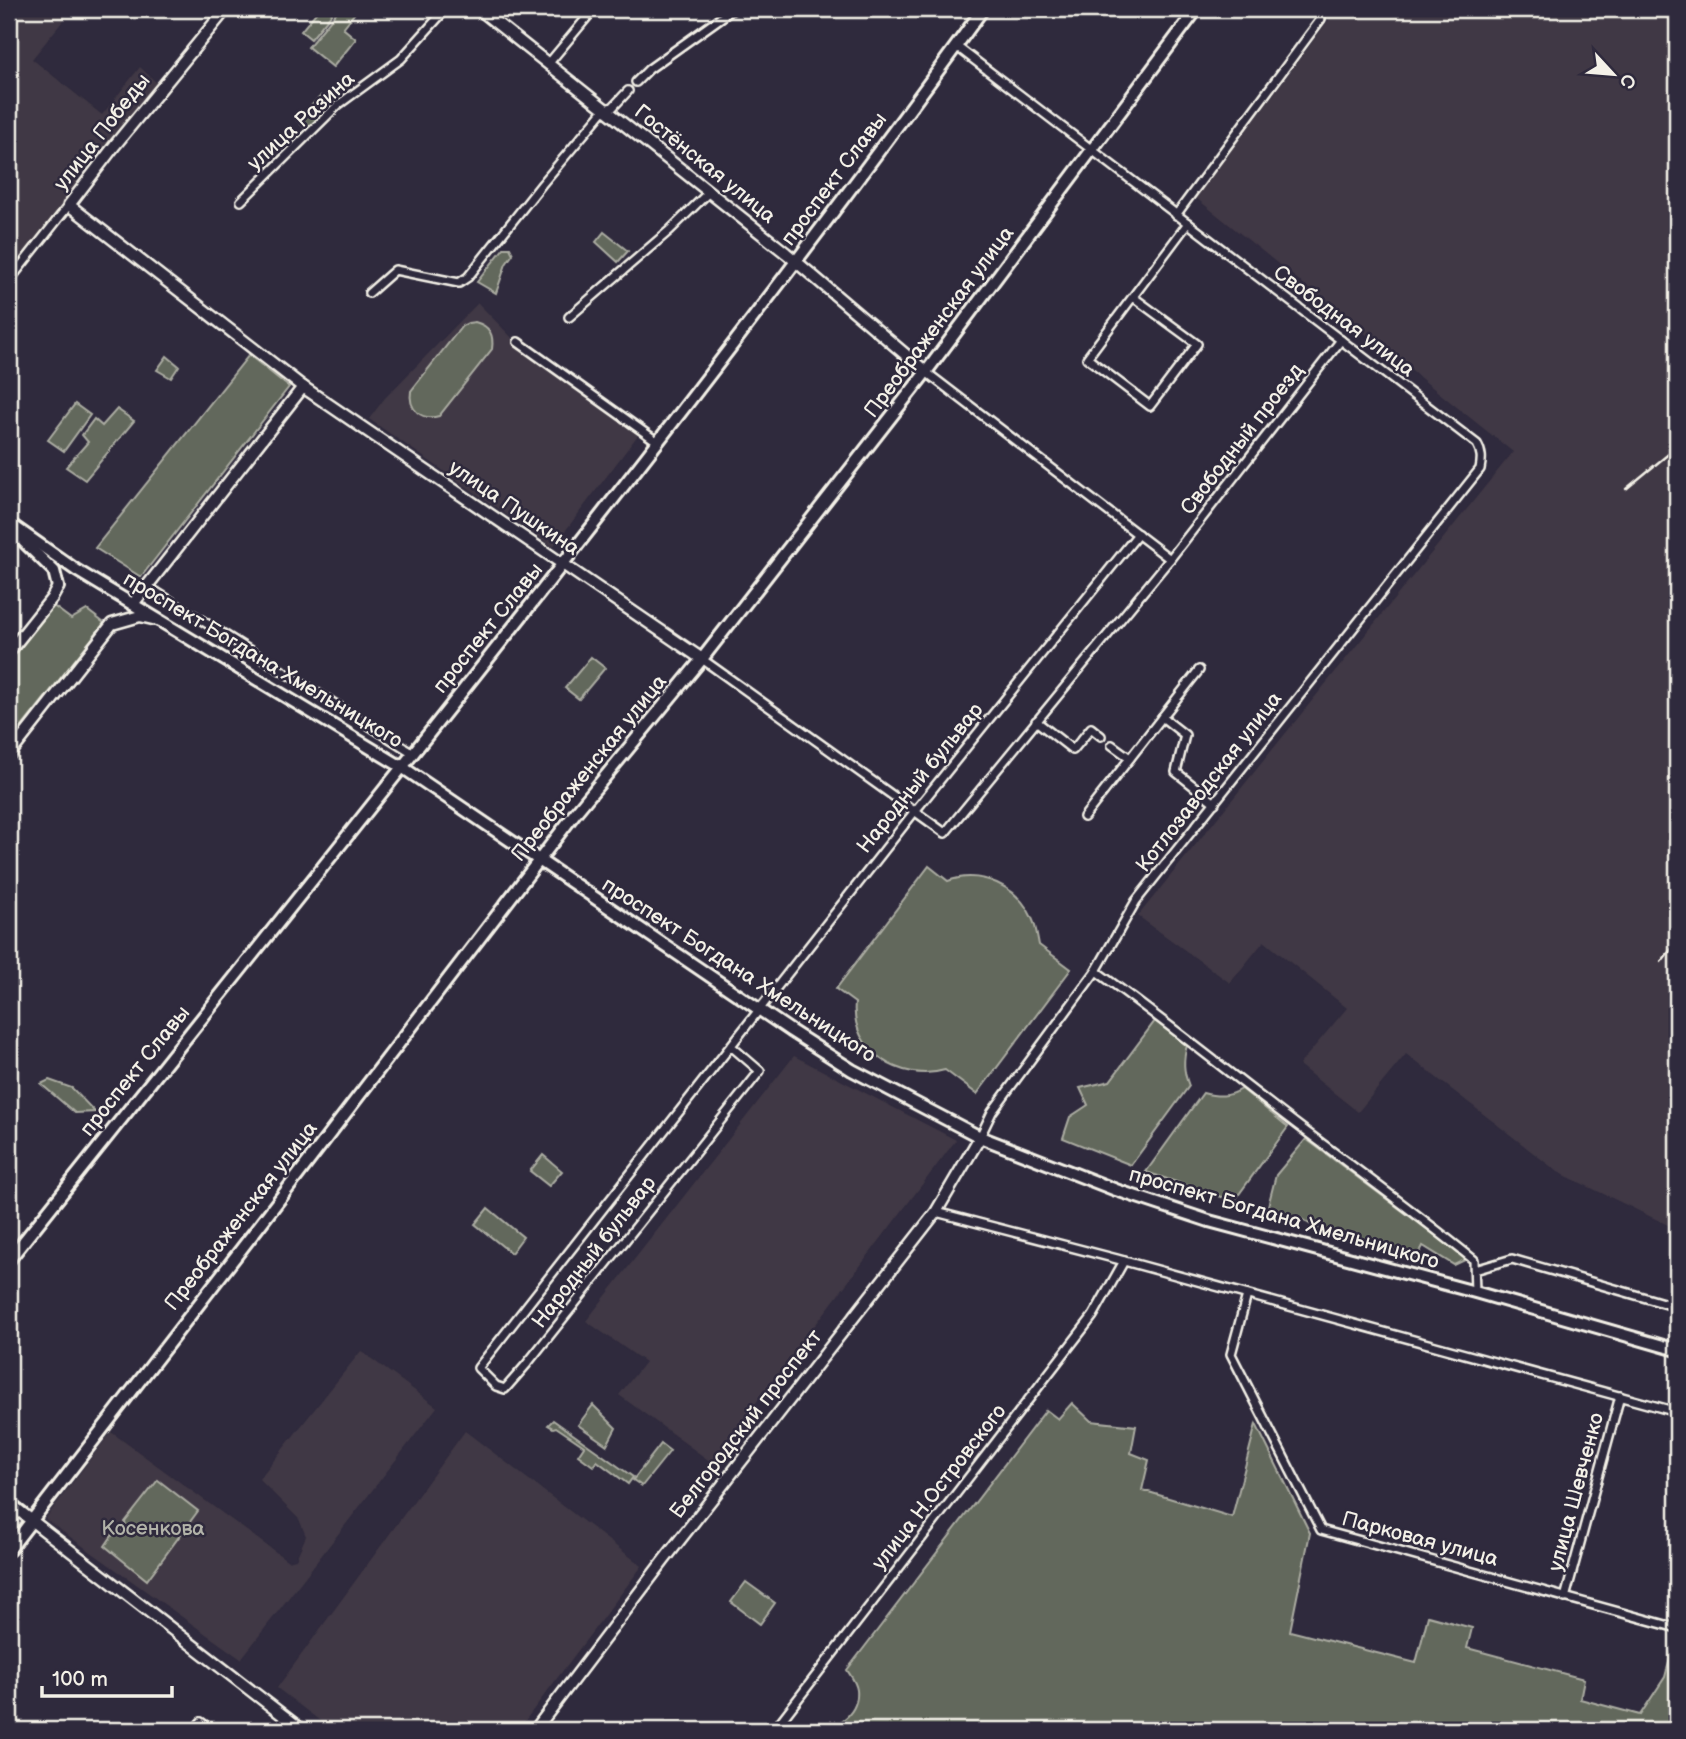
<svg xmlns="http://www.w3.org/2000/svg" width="1686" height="1739" font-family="'Balsamiq Sans',sans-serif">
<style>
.built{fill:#403844}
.green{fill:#62685b;stroke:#abaca2;stroke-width:2}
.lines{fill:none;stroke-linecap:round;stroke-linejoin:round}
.street-casing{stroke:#f4f1e8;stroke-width:12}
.secondary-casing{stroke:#f4f1e8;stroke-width:15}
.primary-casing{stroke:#f4f1e8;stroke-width:16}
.street{stroke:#2f2a3d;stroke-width:7}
.secondary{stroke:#2f2a3d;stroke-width:10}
.primary{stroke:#2f2a3d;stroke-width:10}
.rail{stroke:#f4f1e8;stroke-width:2.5}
.labels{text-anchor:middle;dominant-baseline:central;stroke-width:5;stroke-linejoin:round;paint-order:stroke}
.street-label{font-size:21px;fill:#f4f1e8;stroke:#2f2a3d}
.park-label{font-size:21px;fill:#b2b3a9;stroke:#2f2a3d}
</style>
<rect width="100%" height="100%" fill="#2f2a3d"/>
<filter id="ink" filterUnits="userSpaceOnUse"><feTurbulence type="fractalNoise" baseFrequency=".0143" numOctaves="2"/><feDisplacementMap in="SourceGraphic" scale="14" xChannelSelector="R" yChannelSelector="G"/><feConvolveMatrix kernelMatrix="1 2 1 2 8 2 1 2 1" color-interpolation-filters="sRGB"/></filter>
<g filter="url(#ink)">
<g class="built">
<path d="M 9,9 L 69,9 L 71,11 L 32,59 L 102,115 L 140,67 L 159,85 L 98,162 L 93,157 L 76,179 L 80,184 L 9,274 Z"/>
<path d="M 1337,9 L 1677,9 L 1677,1227 L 1668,1225 L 1558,1172 L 1406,1054 L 1358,1112 L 1299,1065 L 1347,1008 L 1264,941 L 1230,983 L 1138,916 L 1513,452 L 1196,198 Z"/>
<path d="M 478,303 L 518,344 L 578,392 L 638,435 L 553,547 L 369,419 L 385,398 Z"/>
<path d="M 794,1056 L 956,1140 L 711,1462 L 619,1395 L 645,1362 L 586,1321 Z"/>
<path d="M 361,1351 L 437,1407 L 241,1659 L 45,1519 L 111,1432 L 288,1561 L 296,1559 L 306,1536 L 299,1519 L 259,1479 Z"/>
<path d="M 465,1431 L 642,1566 L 518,1730 L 332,1730 L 277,1688 Z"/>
</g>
<g class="green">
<path d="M 319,9 L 329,9 L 333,12 L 311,39 L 301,31 Z"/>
<path d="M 339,9 L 355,9 L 357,10 L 343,28 L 356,39 L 333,67 L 308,47 Z"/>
<path d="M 321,96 L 333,108 L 308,131 L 297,120 Z"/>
<path d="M 604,232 L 628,251 L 618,262 L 596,242 Z"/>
<path d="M 504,248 L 510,248 L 513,254 L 506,264 L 496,293 L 477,282 Z"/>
<path d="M 475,322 C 490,326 494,335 492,349 L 439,416 C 421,421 408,409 411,391 L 462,326 L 468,323 Z"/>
<path d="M 249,355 L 289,387 L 141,577 L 95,548 Z"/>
<path d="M 167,356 L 179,366 L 171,378 L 157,370 Z"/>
<path d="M 75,404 L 90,415 L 64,451 L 48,440 Z"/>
<path d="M 117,409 L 134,421 L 85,480 L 66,467 L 88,442 L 82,435 L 94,419 L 102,426 Z"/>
<path d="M 52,605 L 71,619 L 87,610 L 104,623 L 9,743 L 9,662 Z"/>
<path d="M 591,657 L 605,668 L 579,699 L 565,688 Z"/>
<path d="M 929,866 L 948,881 C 980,869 1018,886 1032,918 C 1036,926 1037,935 1039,945 L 1071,969 L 977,1094 L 945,1070 C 901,1083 850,1051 855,1003 L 836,989 Z"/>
<path d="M 1155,1021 L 1187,1045 C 1183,1060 1183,1071 1189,1086 L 1131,1165 L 1063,1138 L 1070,1117 L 1088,1105 L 1080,1088 L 1110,1081 Z"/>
<path d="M 49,1080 L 72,1088 L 95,1112 L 75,1113 L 41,1084 Z"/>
<path d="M 1242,1089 L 1288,1127 L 1234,1201 L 1146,1172 L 1203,1093 C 1219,1097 1228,1097 1242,1089 Z"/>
<path d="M 1306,1139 L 1467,1259 L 1454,1265 L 1423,1246 L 1416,1260 L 1327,1234 L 1301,1219 L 1267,1210 L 1276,1175 Z"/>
<path d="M 543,1155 L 562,1171 L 549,1186 L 530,1171 Z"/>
<path d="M 488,1208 L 523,1237 L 511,1253 L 475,1224 Z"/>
<path d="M 1072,1403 L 1091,1421 L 1136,1426 L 1131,1453 L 1149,1460 L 1142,1490 L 1232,1517 L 1256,1424 L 1310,1533 L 1290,1631 L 1416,1663 L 1428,1616 L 1472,1628 L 1467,1648 L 1584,1679 L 1580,1699 L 1640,1715 L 1665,1677 L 1677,1633 L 1677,1730 L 800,1730 L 807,1722 C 829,1736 860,1716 857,1690 C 856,1682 851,1676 847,1670 L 1046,1410 L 1058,1419 Z"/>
<path d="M 593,1405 L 616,1428 L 607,1445 L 578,1425 Z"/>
<path d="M 553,1420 L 633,1477 L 628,1484 L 597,1461 L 593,1466 L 578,1455 L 584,1446 L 556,1427 L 553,1428 L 548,1425 Z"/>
<path d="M 661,1444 L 670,1451 L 642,1486 L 633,1480 Z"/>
<path d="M 158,1480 L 198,1511 L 147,1580 L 105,1546 L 116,1530 L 126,1528 L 125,1522 Z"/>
<path d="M 746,1582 L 775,1603 L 760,1624 L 731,1602 Z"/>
</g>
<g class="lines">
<defs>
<g id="street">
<path d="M 492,19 L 499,9"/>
<path d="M 956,46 L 1477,444 C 1482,453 1482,459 1480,469 L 1136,901 L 1096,971 L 992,1112 L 980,1137"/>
<path d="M 549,63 L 594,9"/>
<path d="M 636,82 L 649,69 L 733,9"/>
<path d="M 241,201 L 338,105 L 401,59 L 446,9"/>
<path d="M 1176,215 L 1321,19"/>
<path d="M 9,281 L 69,205"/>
<path d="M 369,293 L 395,270 L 459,283 L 468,277 L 542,184 L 605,109 L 613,107 L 628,91"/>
<path d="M 1133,297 L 1197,344 L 1150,406 L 1087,358 L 1188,223"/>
<path d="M 569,317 L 670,230 L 709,192"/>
<path d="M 518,342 L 658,442"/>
<path d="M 926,372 L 1170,559"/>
<path d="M 147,586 L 413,753"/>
<path d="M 702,659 L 945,833 L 1170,559 L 1341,340"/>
<path d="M 1162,717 L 1185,735 L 1176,772 L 1215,803"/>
<path d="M 1036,721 L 1073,750 L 1091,728 L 1101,736"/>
<path d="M 1112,745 L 1130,758"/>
<path d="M 1084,817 L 1199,670"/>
<path d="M 1096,971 C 1167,1022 1234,1077 1304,1130 C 1361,1173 1419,1215 1474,1260 L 1475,1292"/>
<path d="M 731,1046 L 760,1071 L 526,1365 L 505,1389 L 496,1386 L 478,1368 L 915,811 L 1138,534"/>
<path d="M 936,1212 L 1117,1259 L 1677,1412"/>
<path d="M 1475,1270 L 1512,1259 L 1677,1307"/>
<path d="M 1247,1295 L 1231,1354 L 1321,1530 L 1677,1628"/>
<path d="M 1565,1598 L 1620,1396"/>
<path d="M 194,1730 L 201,1722 L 212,1730"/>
<path d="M 774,1730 L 1093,1316 L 1124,1261"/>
</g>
<g id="secondary">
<path d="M 226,9 L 115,145 L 69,205 L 303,387 L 702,659"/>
<path d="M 479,9 L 786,253 L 926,372"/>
<path d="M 133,604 L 303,387"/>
<path d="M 9,652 L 52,598 L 58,587"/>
<path d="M 9,755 L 112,624 L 140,616 L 157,620"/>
<path d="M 9,1503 L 302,1730"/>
<path d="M 535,1730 L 664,1560 L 936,1212 L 980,1137"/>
</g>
<g id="primary">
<path d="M 9,523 L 76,570 L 402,767 L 791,1031 L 852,1070 L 980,1137 L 1116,1190 L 1209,1221 L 1475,1292 L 1677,1350"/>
<path d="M 18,536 L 54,571 L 58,587"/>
<path d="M 9,1260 C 338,846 673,437 983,9"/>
<path d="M 9,1550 L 256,1230 L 576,812 L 702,659 L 926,372 L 1197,9"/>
</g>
</defs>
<use href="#street" class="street-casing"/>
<use href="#secondary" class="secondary-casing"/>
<use href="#primary" class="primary-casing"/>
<use href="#street" class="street"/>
<use href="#secondary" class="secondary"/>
<use href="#primary" class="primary"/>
<g class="rail">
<path d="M 1626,489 L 1677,447"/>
<path d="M 1661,962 L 1677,942"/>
</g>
</g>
</g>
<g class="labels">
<g class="street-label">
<text transform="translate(301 121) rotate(-42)">улица Разина</text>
<text transform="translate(102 132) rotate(-52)">улица Победы</text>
<text transform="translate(705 164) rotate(39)">Гостёнская улица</text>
<text transform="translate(834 179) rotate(-53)">проспект Славы</text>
<text transform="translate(1344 321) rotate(37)">Свободная улица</text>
<text transform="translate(939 322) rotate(-53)">Преображенская улица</text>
<text transform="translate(1242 439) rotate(-52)">Свободный проезд</text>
<text transform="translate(514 508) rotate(34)">улица Пушкина</text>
<text transform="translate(488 628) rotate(-51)">проспект Славы</text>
<text transform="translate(263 660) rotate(31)">проспект Богдана Хмельницкого</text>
<text transform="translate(589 768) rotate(-51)">Преображенская улица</text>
<text transform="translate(920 778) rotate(-51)">Народный бульвар</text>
<text transform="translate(1209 782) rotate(-52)">Котлозаводская улица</text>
<text transform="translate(739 970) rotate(33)">проспект Богдана Хмельницкого</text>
<text transform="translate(135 1071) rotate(-51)">проспект Славы</text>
<text transform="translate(241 1216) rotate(-52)">Преображенская улица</text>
<text transform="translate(1284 1218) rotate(16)">проспект Богдана Хмельницкого</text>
<text transform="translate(594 1252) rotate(-52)">Народный бульвар</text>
<text transform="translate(746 1424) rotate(-52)">Белгородский проспект</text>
<text transform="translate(939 1487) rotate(-52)">улица Н.Островского</text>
<text transform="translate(1576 1492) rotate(-75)">улица Шевченко</text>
<text transform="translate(1420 1539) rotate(15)">Парковая улица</text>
</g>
<g class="park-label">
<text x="153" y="1528">Косенкова</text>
</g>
</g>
<rect width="1686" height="1739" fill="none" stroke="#2f2a3d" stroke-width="35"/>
<rect x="18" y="18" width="1651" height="1704" fill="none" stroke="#f4f1e8" stroke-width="2.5" filter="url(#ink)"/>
<g transform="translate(1613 74) rotate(116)" stroke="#2f2a3d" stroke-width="5" paint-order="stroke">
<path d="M0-5L12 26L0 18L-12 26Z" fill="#f4f1e8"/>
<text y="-10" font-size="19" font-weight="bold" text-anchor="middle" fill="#f4f1e8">С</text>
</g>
<path d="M42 1686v10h130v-10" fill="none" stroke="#f4f1e8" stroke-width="3.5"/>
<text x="52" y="1686" font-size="21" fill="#f4f1e8" stroke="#2f2a3d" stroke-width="5" paint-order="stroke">100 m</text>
</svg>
